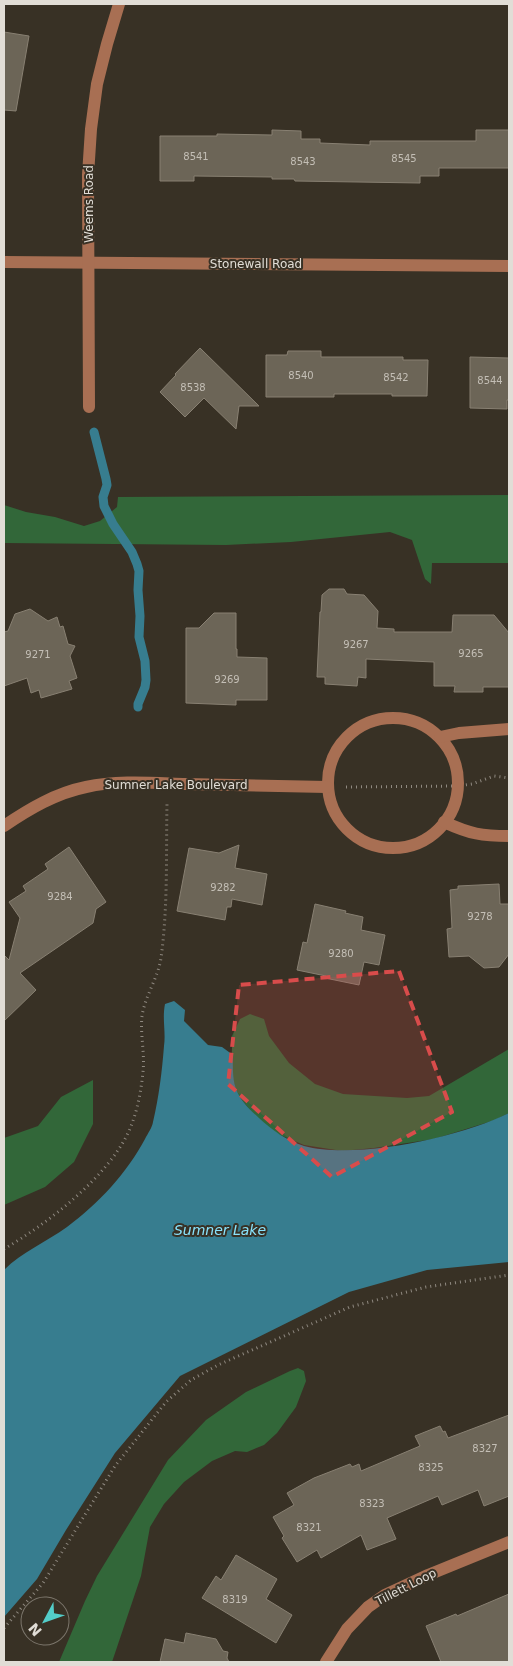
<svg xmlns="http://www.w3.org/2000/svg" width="513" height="1666" font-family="'DejaVu Sans',sans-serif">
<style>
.green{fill:#326739}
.water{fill:#377d8f}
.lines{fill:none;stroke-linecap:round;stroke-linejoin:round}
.stream{stroke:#377d8f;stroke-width:9}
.building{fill:#6c6557;stroke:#888072}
.path{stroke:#8f8980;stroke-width:3;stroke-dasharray:1 4;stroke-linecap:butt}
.minor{stroke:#a86f53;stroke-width:12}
.marked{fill:#d84c4b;fill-opacity:0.2;stroke:#d84c4b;stroke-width:4;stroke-dasharray:10 6;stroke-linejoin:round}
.labels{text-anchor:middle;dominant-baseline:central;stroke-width:4;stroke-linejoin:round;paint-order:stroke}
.number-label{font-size:10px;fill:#c4bfb6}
.street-label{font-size:12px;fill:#e1ddd6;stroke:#383125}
.water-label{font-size:14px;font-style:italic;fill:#89e3fc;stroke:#383125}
</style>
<rect width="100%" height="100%" fill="#383125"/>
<g class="green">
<path d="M 509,495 L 509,563 L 432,563 L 431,584 L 425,579 L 412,540 L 390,532 L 291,542 L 226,545 L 4,543 L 4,505 L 26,512 L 55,517 L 84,526 L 100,521 L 117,507 L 118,497 Z"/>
<path d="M 250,1014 L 264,1019 L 269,1036 L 289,1063 L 315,1084 L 343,1094 L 407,1098 L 429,1096 L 509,1049 L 509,1113 L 495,1120 L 434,1139 L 374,1148 L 342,1151 L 304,1145 L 273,1132 L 251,1111 L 237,1094 L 232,1075 L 232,1036 L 240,1019 Z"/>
<path d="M 93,1080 L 93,1124 L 74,1162 L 45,1187 L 4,1205 L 4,1138 L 38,1126 L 61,1097 Z"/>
<path d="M 298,1368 L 304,1371 L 306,1381 L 296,1407 L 277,1433 L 264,1445 L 247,1452 L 235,1451 L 212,1461 L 184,1482 L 164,1504 L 150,1527 L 141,1576 L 112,1662 L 59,1662 L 85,1601 L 97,1576 L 168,1460 L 206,1420 L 246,1392 L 290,1371 Z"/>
</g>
<path class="water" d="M 174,1001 L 185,1010 L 184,1021 L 208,1045 L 222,1047 L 233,1055 C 232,1087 235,1096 259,1118 C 272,1130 287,1141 304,1146 C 357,1160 461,1137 509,1113 L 509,1262 L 427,1270 L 349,1292 L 180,1376 L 115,1453 L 66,1530 L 37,1579 L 4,1617 L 4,1270 C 22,1252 46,1242 67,1227 C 98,1204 127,1173 145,1139 C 148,1133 152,1128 153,1122 C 159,1097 162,1071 164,1046 C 166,1032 162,1019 165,1004 Z"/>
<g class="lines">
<path class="stream" d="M 94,432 L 106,479 L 107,485 L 103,497 L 104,506 L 113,524 L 132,552 L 137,564 L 139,571 L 138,590 L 140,616 L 139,637 L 145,661 L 146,680 L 145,687 L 138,704 L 138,707"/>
</g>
<g class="building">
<path d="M 4,32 L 29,36 L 16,111 L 4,110 Z"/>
<path d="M 272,130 L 301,131 L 301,139 L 320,139 L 320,143 L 370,145 L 370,141 L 476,141 L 476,130 L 509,130 L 509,168 L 439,168 L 439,176 L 420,176 L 420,183 L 295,181 L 294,179 L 272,179 L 272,177 L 194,176 L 194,181 L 160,181 L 160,136 L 217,136 L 217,134 L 272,135 Z"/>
<path d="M 200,348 L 259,406 L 239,406 L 236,429 L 204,398 L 185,417 L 160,392 L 176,375 L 175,374 Z"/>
<path d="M 288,351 L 321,351 L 321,357 L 403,357 L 403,360 L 428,360 L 427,396 L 392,396 L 392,394 L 334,394 L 334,397 L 266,397 L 266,355 L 287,355 Z"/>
<path d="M 470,357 L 509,358 L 509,400 L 507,400 L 507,409 L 470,408 Z"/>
<path d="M 329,589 L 344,589 L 347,594 L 364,595 L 378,611 L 377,628 L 394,629 L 394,632 L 452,632 L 453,615 L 494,615 L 509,633 L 509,687 L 483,687 L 483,692 L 454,692 L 455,686 L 434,686 L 434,662 L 366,659 L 366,678 L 358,677 L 357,686 L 325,684 L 325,677 L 317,677 L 320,612 L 321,612 L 322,595 Z"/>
<path d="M 30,609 L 48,621 L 57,617 L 60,627 L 63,626 L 68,644 L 75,646 L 70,656 L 77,678 L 69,681 L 72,689 L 41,698 L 39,690 L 31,693 L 27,678 L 4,686 L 4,632 L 8,631 L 15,614 Z"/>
<path d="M 214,613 L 236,613 L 236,649 L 237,649 L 237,657 L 267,658 L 267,700 L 236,700 L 236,705 L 186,703 L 186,628 L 199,628 Z"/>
<path d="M 239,845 L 235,868 L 267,874 L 262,905 L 232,899 L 231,907 L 227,907 L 225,920 L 177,911 L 189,848 L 219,853 Z"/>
<path d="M 69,847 L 106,902 L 96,909 L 93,923 L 20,973 L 36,990 L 4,1021 L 4,955 L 9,960 L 20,918 L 9,902 L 26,891 L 23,886 L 48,869 L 45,864 Z"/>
<path d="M 499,884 L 500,904 L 509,904 L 509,954 L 499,967 L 484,968 L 469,956 L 449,957 L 447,929 L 452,928 L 450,890 L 458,889 L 458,886 Z"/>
<path d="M 315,904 L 346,911 L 345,913 L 363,917 L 361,930 L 385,935 L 379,965 L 364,962 L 359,985 L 325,978 L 326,976 L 297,970 L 303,942 L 307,943 Z"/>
<path d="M 509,1415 L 509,1496 L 484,1506 L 478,1490 L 442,1505 L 438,1496 L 387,1518 L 396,1539 L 367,1550 L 361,1535 L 321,1558 L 317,1550 L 297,1562 L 282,1538 L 284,1536 L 273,1517 L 294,1505 L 287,1493 L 314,1478 L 350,1464 L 352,1467 L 359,1464 L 361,1471 L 420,1446 L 415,1436 L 440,1426 L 443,1432 L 445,1431 L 448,1438 Z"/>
<path d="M 236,1555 L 277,1579 L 266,1599 L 292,1615 L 276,1643 L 202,1598 L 216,1576 L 221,1580 Z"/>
<path d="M 509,1594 L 509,1662 L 441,1662 L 426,1626 L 456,1614 L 457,1616 Z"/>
<path d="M 186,1633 L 216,1639 L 223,1651 L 228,1652 L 227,1658 L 229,1662 L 160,1662 L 165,1639 L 184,1643 Z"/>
</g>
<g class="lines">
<g class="path">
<path d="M 346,787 L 458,786 L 472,784 L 494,776 L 509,778"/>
<path d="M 4,1249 C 47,1224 108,1177 129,1131 C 137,1113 141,1092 143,1072 C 145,1053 140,1034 142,1016 C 145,996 158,978 161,958 C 168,907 166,855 167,803"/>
<path d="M 4,1628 L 43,1583 L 115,1466 L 166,1402 L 191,1380 L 218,1365 L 350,1307 L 426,1287 L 509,1275"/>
</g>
<g class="minor">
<path d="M 4,262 L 509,266"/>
<path d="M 89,407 L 88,175 L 91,129 L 97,84 L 107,44 L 119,4"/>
<circle cx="393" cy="783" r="65"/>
<path d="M 440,737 L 459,733 L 509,729"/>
<path d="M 444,822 C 470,834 482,836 509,836"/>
<path d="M 4,826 C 29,809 56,793 86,787 C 118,780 153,783 186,784 C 233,785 280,786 327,787"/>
<path d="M 326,1662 L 347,1629 L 368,1607 L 385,1595 L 428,1575 L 509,1542"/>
</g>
</g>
<path class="marked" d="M 399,971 L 452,1112 L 332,1177 L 228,1084 L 239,985 Z"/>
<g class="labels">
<g class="number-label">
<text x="196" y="156">8541</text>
<text x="404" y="158">8545</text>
<text x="303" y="161">8543</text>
<text x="301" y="375">8540</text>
<text x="396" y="377">8542</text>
<text x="490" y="380">8544</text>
<text x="193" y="387">8538</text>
<text x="356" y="644">9267</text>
<text x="471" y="653">9265</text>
<text x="38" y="654">9271</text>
<text x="227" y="679">9269</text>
<text x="223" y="887">9282</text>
<text x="60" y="896">9284</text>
<text x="480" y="916">9278</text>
<text x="341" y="953">9280</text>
<text x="485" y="1448">8327</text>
<text x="431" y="1467">8325</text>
<text x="372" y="1503">8323</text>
<text x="309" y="1527">8321</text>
<text x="235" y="1599">8319</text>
</g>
<g class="street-label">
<text transform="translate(89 204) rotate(-90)">Weems Road</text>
<text x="256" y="264">Stonewall Road</text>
<text x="176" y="785">Sumner Lake Boulevard</text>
<text transform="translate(406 1587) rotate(-27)">Tillett Loop</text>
</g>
<g class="water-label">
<text x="220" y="1230">Sumner Lake</text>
</g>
</g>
<rect width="513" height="1666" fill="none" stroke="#e1ddd6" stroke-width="10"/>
<g transform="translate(45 1621) rotate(229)"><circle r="24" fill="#383125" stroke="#7c766c"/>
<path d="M0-4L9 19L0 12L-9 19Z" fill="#53cdc9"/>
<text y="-8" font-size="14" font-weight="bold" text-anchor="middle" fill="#e1ddd6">N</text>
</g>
</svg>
